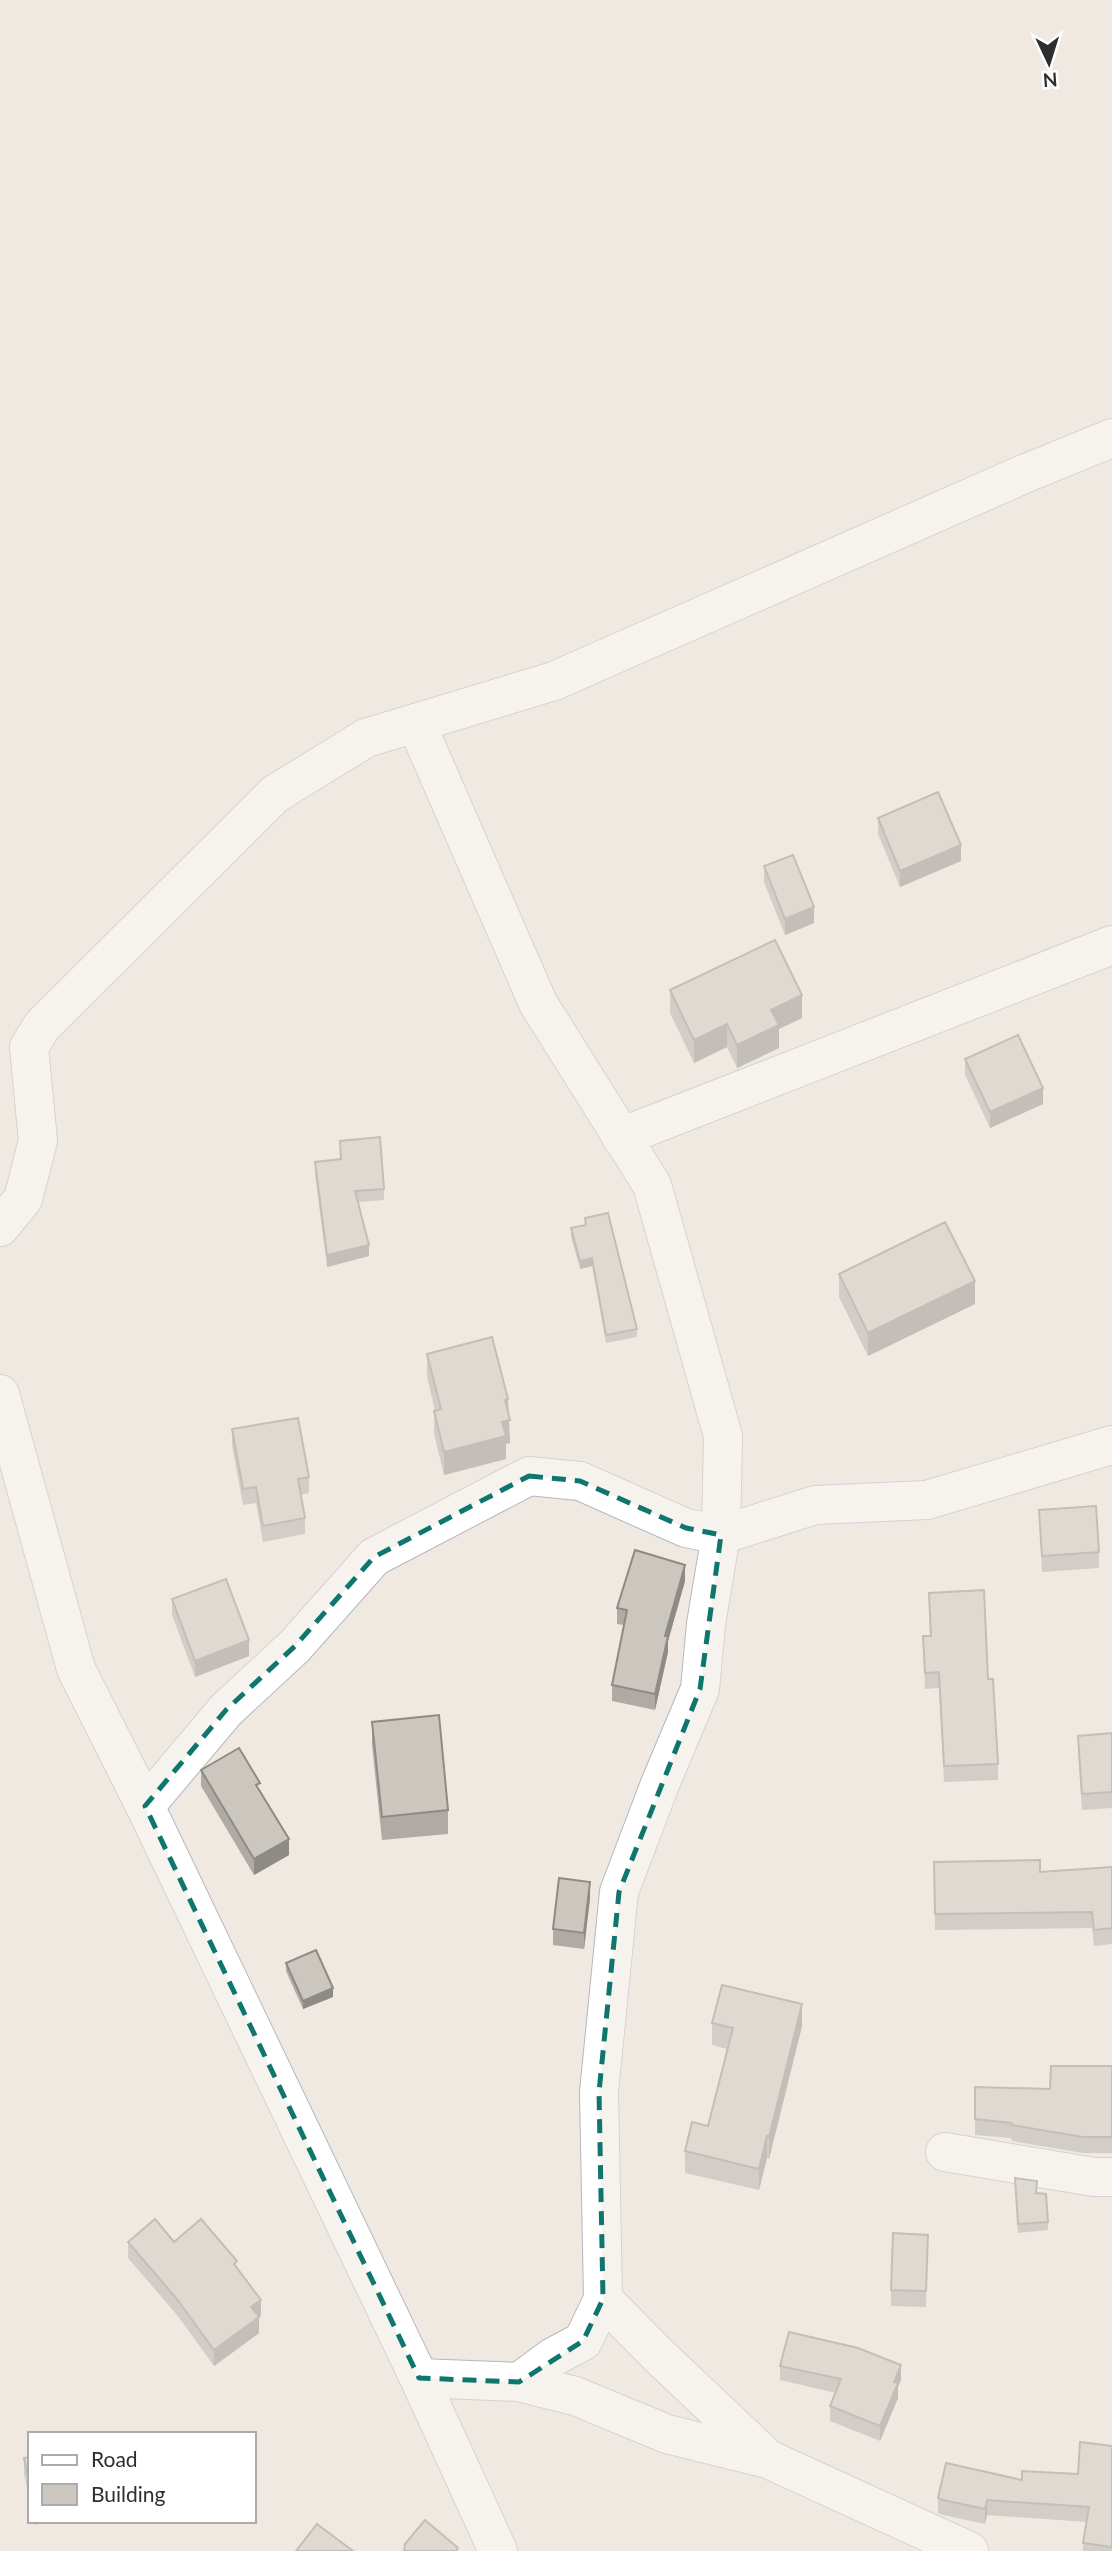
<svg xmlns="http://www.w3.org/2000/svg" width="1112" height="2551" font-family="Lato,sans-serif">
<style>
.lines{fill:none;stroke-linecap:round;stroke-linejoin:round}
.minor-casing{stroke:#b4b7c1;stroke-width:40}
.minor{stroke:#fff;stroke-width:38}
.wall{fill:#afaba4}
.shaded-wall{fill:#8e8b86}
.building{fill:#cbc7bf;stroke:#8e8b86;stroke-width:2}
.marked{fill:none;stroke:#0f766e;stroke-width:5;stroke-dasharray:14 9;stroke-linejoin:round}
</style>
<rect width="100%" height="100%" fill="#efe9e1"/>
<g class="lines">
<defs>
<g id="minor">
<path d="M 416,723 L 538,1003 L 652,1185 L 723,1436 L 721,1535 L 706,1624 L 700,1689 L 660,1784 L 619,1892 L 599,2092 L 603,2299 L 657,2354 L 768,2459"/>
<path d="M 621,1137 L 1112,945"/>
<path d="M 0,1227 L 23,1199 L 38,1141 L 29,1047 L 42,1026 L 275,794 L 366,738 L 554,681 L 1024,474 L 1112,438"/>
<path d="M 0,1394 L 76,1669 L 145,1806 L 419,2378 L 498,2551"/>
<path d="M 145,1806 L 226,1710 L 295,1646 L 374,1557 L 529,1476 L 580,1481 L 686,1528 L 721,1535 L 815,1505 L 927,1500 L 1112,1445"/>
<path d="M 945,2152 L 1094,2177 L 1112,2177"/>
<path d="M 419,2378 L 519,2382 L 575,2396 L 667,2434 L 768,2459 L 969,2551"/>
<path d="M 519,2382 L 553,2357 L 583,2341 L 603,2299"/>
</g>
</defs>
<use href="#minor" class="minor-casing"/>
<use href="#minor" class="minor"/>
</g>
<g class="wall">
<path d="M 878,818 L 961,861 L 900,887 L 878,834 Z"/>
<path d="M 764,866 L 814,923 L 785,935 L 764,882 Z"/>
<path d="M 670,990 L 802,1018 L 779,1029 L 779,1048 L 737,1068 L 727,1047 L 694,1063 L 670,1013 Z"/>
<path d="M 965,1059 L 1043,1104 L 990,1128 L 965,1075 Z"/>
<path d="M 340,1141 L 384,1189 L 384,1200 L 358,1202 L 369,1256 L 327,1267 L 315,1174 L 315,1162 L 340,1159 Z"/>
<path d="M 585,1218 L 637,1329 L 637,1337 L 606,1343 L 592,1266 L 580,1269 L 571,1237 L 571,1228 L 585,1225 Z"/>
<path d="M 839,1274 L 975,1304 L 868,1356 L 839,1297 Z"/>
<path d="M 427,1354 L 508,1414 L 510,1443 L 506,1444 L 506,1459 L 444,1475 L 434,1434 L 434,1411 L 435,1411 L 427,1377 Z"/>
<path d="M 232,1429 L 309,1477 L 309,1493 L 301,1495 L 305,1518 L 305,1534 L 263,1542 L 256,1503 L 243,1505 L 232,1445 Z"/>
<path d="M 1039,1510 L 1099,1552 L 1099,1568 L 1042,1572 Z"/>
<path d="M 685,1581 L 668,1641 L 668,1652 L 655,1710 L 612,1701 L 612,1685 L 624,1625 L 617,1624 L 617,1608 Z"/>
<path d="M 929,1593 L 988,1679 L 998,1764 L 998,1780 L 944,1782 L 939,1688 L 925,1689 L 923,1636 L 930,1636 Z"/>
<path d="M 172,1599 L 249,1656 L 195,1677 L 172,1615 Z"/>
<path d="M 372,1722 L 448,1810 L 448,1834 L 382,1840 L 372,1745 Z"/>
<path d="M 1112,1733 L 1112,1808 L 1082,1810 L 1078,1752 L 1078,1736 Z"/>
<path d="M 201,1770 L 260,1790 L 289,1855 L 254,1875 L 201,1786 Z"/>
<path d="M 934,1862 L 1040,1872 L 1112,1867 L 1112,1944 L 1094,1946 L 1092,1928 L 935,1930 Z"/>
<path d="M 590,1898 L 584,1949 L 553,1945 L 553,1929 Z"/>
<path d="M 286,1963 L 333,1997 L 303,2009 L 286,1971 Z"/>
<path d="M 712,2023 L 802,2026 L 769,2159 L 767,2158 L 759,2190 L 685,2173 L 685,2151 L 708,2126 L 727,2049 L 712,2045 Z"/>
<path d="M 1112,2066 L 1112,2153 L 1083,2153 L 1012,2141 L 1011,2138 L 975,2135 L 975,2087 L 1050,2089 Z"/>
<path d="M 1015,2178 L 1037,2193 L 1048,2222 L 1048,2230 L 1018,2233 Z"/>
<path d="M 928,2235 L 926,2307 L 891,2306 L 891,2290 Z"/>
<path d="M 128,2242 L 174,2242 L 237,2268 L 261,2316 L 259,2317 L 259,2333 L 214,2366 L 177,2315 L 128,2258 Z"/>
<path d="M 780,2366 L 901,2380 L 898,2387 L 898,2398 L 880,2441 L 830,2421 L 830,2406 L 836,2393 L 780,2380 Z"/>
<path d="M 1112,2446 L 1112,2551 L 1083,2551 L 1083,2543 L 1087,2522 L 987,2515 L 985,2524 L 943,2515 L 938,2513 L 938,2498 L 1022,2480 L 1078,2474 Z"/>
<path d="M 30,2457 L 30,2502 L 24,2474 L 24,2458 Z"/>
<path d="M 34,2521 L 52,2521 L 34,2525 Z"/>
</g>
<g class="shaded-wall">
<path d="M 961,845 L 961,861 L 900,887 L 900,871 Z"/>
<path d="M 814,907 L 814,923 L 785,935 L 785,919 Z"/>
<path d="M 802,995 L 802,1018 L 779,1029 L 779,1048 L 737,1068 L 737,1045 L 771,1010 Z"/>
<path d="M 727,1024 L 727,1047 L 694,1063 L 694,1040 Z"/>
<path d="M 1043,1088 L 1043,1104 L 990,1128 L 990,1112 Z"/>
<path d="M 369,1245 L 369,1256 L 327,1267 L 327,1255 Z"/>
<path d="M 592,1258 L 592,1266 L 580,1269 L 580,1261 Z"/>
<path d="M 975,1281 L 975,1304 L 868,1356 L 868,1333 Z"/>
<path d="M 508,1399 L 510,1443 L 506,1444 L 506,1459 L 444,1475 L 444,1452 L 502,1422 L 505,1400 Z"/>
<path d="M 685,1565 L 685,1581 L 668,1641 L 668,1652 L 655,1710 L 655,1694 L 665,1636 Z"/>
<path d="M 249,1640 L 249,1656 L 195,1677 L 195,1661 Z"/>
<path d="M 289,1839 L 289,1855 L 254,1875 L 254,1859 Z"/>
<path d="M 590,1882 L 590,1898 L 584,1949 L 584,1933 Z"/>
<path d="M 333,1988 L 333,1997 L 303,2009 L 303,2001 Z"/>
<path d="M 802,2004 L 802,2026 L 769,2159 L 769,2137 Z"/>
<path d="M 767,2136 L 767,2158 L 759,2190 L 759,2169 Z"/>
<path d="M 261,2300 L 261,2316 L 259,2317 L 259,2333 L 214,2366 L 214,2350 L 251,2307 Z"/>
<path d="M 901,2365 L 901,2380 L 898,2387 L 898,2398 L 880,2441 L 880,2426 L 894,2382 Z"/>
<path d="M 987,2500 L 987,2515 L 985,2524 L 985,2509 Z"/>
</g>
<g class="building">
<path d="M 938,792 L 961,845 L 900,871 L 878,818 Z"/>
<path d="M 793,855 L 814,907 L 785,919 L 764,866 Z"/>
<path d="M 775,940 L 802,995 L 771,1010 L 779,1025 L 737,1045 L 727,1024 L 694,1040 L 670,990 Z"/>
<path d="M 1018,1035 L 1043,1088 L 990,1112 L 965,1059 Z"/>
<path d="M 380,1137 L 384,1189 L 355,1191 L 369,1245 L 327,1255 L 315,1162 L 341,1159 L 340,1141 Z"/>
<path d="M 608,1213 L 637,1329 L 606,1335 L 592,1258 L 580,1261 L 571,1228 L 586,1225 L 585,1218 Z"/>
<path d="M 945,1222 L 975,1281 L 868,1333 L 839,1274 Z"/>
<path d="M 492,1337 L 508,1399 L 505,1400 L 510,1420 L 502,1422 L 506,1436 L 444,1452 L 434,1411 L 441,1409 L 427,1354 Z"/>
<path d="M 298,1418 L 309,1477 L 298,1479 L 305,1518 L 263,1526 L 256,1487 L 243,1489 L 232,1429 Z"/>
<path d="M 1096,1506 L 1099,1552 L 1042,1556 L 1039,1510 Z"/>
<path d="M 635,1550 L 685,1565 L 665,1636 L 668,1636 L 655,1694 L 612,1685 L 627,1610 L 617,1608 Z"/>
<path d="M 226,1579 L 249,1640 L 195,1661 L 172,1599 Z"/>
<path d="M 984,1590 L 988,1679 L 993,1679 L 998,1764 L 944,1766 L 939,1672 L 925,1673 L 923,1636 L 931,1636 L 929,1593 Z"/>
<path d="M 439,1715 L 448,1810 L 382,1817 L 372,1722 Z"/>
<path d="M 1112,1733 L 1112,1792 L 1082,1794 L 1078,1736 Z"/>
<path d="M 239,1748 L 260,1783 L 256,1785 L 289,1839 L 254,1859 L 201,1770 Z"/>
<path d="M 1040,1860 L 1040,1872 L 1112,1867 L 1112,1928 L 1094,1930 L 1092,1912 L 935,1914 L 934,1862 Z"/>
<path d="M 559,1878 L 590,1882 L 584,1933 L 553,1929 Z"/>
<path d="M 316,1950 L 333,1988 L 303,2001 L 286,1963 Z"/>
<path d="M 722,1985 L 802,2004 L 769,2137 L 767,2136 L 759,2169 L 685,2151 L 692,2122 L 708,2126 L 733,2028 L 712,2023 Z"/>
<path d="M 1051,2066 L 1112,2066 L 1112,2137 L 1083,2137 L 1012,2125 L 1011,2123 L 975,2119 L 975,2087 L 1050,2089 Z"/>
<path d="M 1015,2178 L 1037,2181 L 1036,2193 L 1046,2194 L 1048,2222 L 1018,2224 Z"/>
<path d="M 155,2219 L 174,2242 L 201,2219 L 237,2261 L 234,2264 L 261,2300 L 251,2307 L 259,2317 L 214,2350 L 177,2299 L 128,2242 Z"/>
<path d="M 893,2233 L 928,2235 L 926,2291 L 891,2290 Z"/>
<path d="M 789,2332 L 858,2348 L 901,2365 L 894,2382 L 898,2383 L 880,2426 L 830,2406 L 841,2379 L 780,2366 Z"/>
<path d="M 1080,2442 L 1112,2446 L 1112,2547 L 1083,2543 L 1089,2507 L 987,2500 L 985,2509 L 943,2500 L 938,2498 L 946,2463 L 1022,2480 L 1022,2471 L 1078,2474 Z"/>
<path d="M 30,2457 L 30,2486 L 24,2458 Z"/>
<path d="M 425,2520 L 458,2548 L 456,2551 L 404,2551 L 405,2544 Z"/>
<path d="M 317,2524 L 353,2551 L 296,2551 Z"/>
</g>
<path d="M0 0H1112V2551H0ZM 529,1476 L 580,1481 L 686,1528 L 721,1535 L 700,1689 L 619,1892 L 599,2092 L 603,2299 L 583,2341 L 519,2382 L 419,2378 L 145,1806 L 226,1710 L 295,1646 L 374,1557 Z" fill="#efe9e1" fill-opacity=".55" fill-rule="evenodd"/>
<path class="marked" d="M 529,1476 L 580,1481 L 686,1528 L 721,1535 L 700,1689 L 619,1892 L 599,2092 L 603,2299 L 583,2341 L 519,2382 L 419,2378 L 145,1806 L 226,1710 L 295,1646 L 374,1557 Z"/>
<rect x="28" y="2432" width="228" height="91" fill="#ffffff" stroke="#ababab" stroke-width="2"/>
<rect x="42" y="2455" width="35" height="10" fill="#ffffff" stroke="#ababab" stroke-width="2"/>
<text x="91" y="2467" font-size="21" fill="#2e2e2e">Road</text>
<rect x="42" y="2484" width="35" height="21" fill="#cbc7bf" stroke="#ababab" stroke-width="2"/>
<text x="91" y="2502" font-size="21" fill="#2e2e2e">Building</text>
<g transform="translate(1049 63) rotate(176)" stroke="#ffffff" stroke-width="5" paint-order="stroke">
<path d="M0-5L12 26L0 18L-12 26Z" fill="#2e2e2e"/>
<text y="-10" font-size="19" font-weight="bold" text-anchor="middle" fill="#2e2e2e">N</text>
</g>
</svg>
